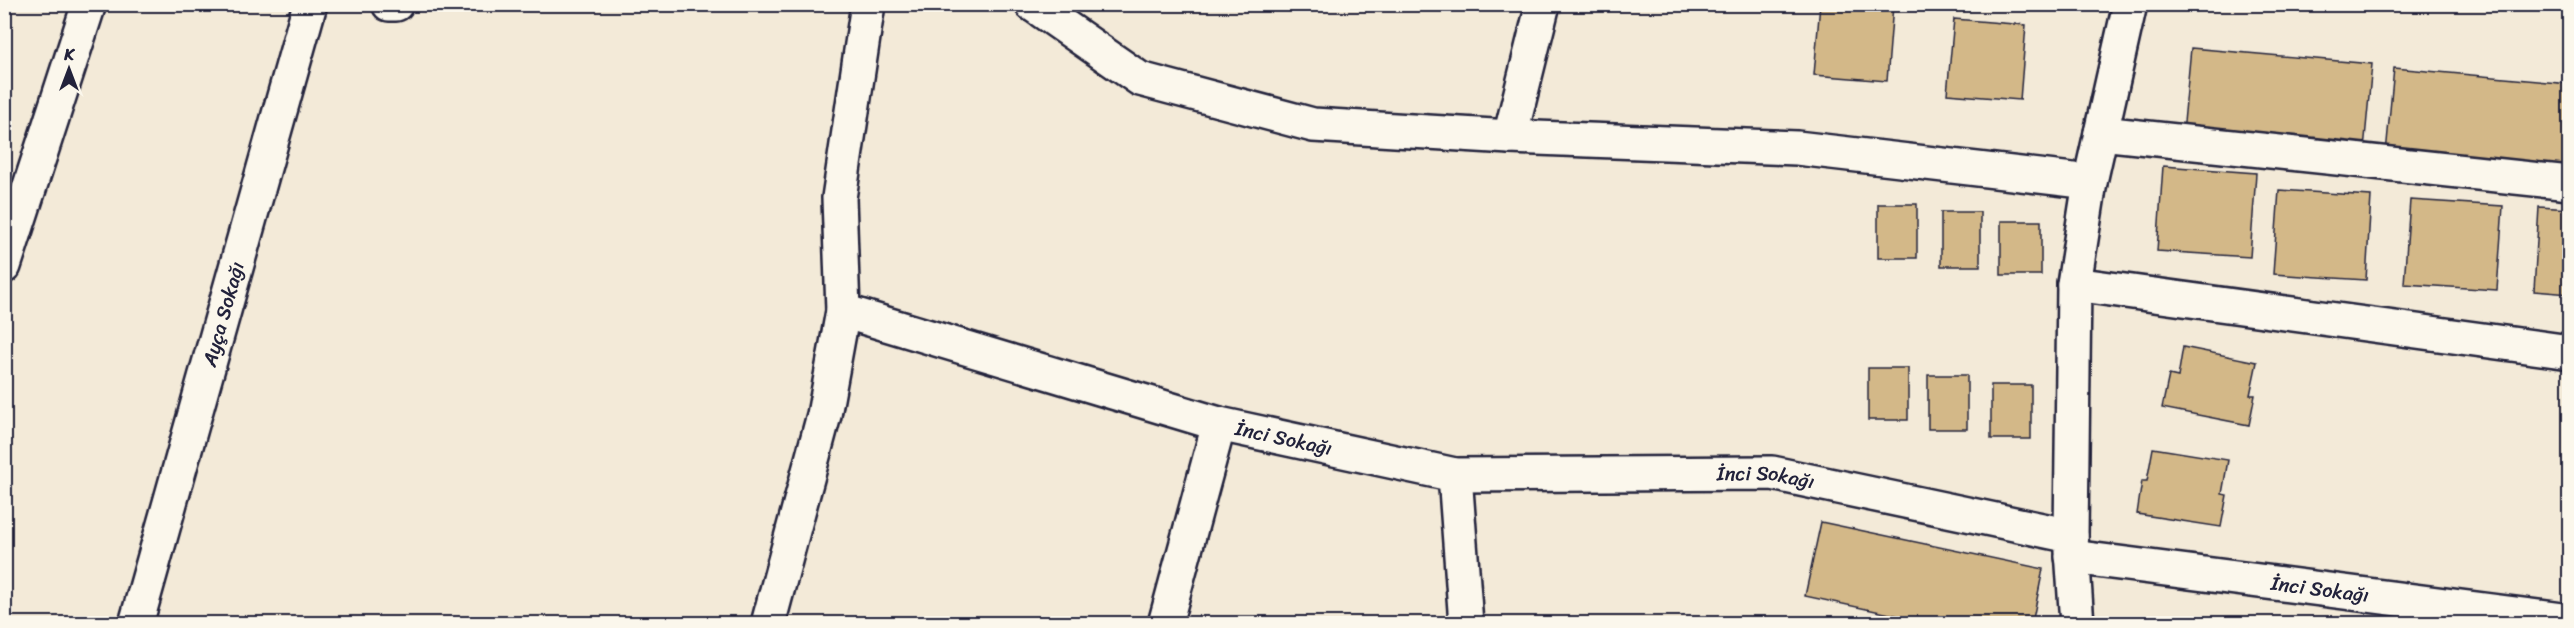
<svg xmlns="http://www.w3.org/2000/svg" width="2574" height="628" font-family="Sriracha,sans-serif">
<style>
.building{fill:#d3b888;stroke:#22223b;stroke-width:1.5}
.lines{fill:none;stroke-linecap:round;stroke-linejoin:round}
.minor-casing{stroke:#22223b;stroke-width:38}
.minor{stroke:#fbf7ec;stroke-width:33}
.labels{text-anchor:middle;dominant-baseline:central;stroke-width:6;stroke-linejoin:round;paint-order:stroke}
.street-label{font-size:20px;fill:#22223b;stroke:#fbf7ec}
</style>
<rect width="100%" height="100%" fill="#f3ead8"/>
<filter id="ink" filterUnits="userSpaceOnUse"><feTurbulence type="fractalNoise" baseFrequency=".0167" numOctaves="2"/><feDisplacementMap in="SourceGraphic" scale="12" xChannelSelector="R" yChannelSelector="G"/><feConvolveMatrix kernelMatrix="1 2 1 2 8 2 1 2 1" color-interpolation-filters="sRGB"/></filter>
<g filter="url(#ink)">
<g class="building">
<path d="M 1820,4 L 1893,5 L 1887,81 L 1814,75 Z"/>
<path d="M 1954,19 L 2026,25 L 2020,100 L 1947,94 Z"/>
<path d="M 2191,48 L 2372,64 L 2364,149 L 2183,133 Z"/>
<path d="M 2394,68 L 2570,84 L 2568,169 L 2386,153 Z"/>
<path d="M 2163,166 L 2256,173 L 2250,257 L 2157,251 Z"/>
<path d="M 2279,190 L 2371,196 L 2366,280 L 2273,274 Z"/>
<path d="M 2410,200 L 2503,206 L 2497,290 L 2404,284 Z"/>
<rect x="1878" y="204" width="39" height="54"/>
<path d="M 2539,207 L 2570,209 L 2570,294 L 2534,291 Z"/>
<rect x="1941" y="212" width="39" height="54"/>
<rect x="2001" y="221" width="40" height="54"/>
<path d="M 2183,347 L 2257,362 L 2250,395 L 2255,395 L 2249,425 L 2162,408 L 2169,375 L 2178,377 Z"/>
<rect x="1868" y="368" width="40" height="52"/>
<rect x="1928" y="375" width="39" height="54"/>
<rect x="1991" y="385" width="40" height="54"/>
<path d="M 2153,448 L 2228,460 L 2222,494 L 2227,495 L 2221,527 L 2137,514 L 2142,481 L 2147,481 Z"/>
<path d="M 1821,522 L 2043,569 L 2032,624 L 1937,624 L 1805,596 Z"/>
</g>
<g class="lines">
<defs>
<g id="minor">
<path d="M 389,4 L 396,4"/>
<path d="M 1032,4 L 1140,79 L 1313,125 L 1510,137 L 1797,148 L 2090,182"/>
<path d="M 2101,133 L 2570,183"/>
<path d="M 1510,137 L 1543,4"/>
<path d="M 4,266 L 89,4"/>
<path d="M 2074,284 L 2570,352"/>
<path id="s1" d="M 843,311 L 1219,424 L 1455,475 L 1772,473 L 2071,536"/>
<path d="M 1455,475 L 1466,624"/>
<path id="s2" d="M 2072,557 L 2570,621"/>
<path id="s3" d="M 136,624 L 310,4"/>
<path d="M 768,624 L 824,415 L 843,311 L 839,198 L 868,4"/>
<path d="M 1165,624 L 1219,424"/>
<path d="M 2077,624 L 2071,536 L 2074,284 L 2090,182 L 2130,4"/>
</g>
</defs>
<use href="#minor" class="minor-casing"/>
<use href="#minor" class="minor"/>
</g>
</g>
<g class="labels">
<g class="street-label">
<text stroke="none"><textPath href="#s3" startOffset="322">Ayça Sokağı</textPath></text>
<text stroke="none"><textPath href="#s1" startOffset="459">İnci Sokağı</textPath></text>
<text stroke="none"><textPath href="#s1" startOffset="945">İnci Sokağı</textPath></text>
<text stroke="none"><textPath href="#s2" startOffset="250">İnci Sokağı</textPath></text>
</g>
</g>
<rect width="2574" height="628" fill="none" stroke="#fbf7ec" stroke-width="24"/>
<rect x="12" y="12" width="2550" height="604" fill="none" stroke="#22223b" stroke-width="2" filter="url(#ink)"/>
<g transform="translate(69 69)" stroke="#fbf7ec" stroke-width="4.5" paint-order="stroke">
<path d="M0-4.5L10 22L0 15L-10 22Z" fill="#22223b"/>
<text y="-9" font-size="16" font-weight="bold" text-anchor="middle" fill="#22223b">K</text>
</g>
</svg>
